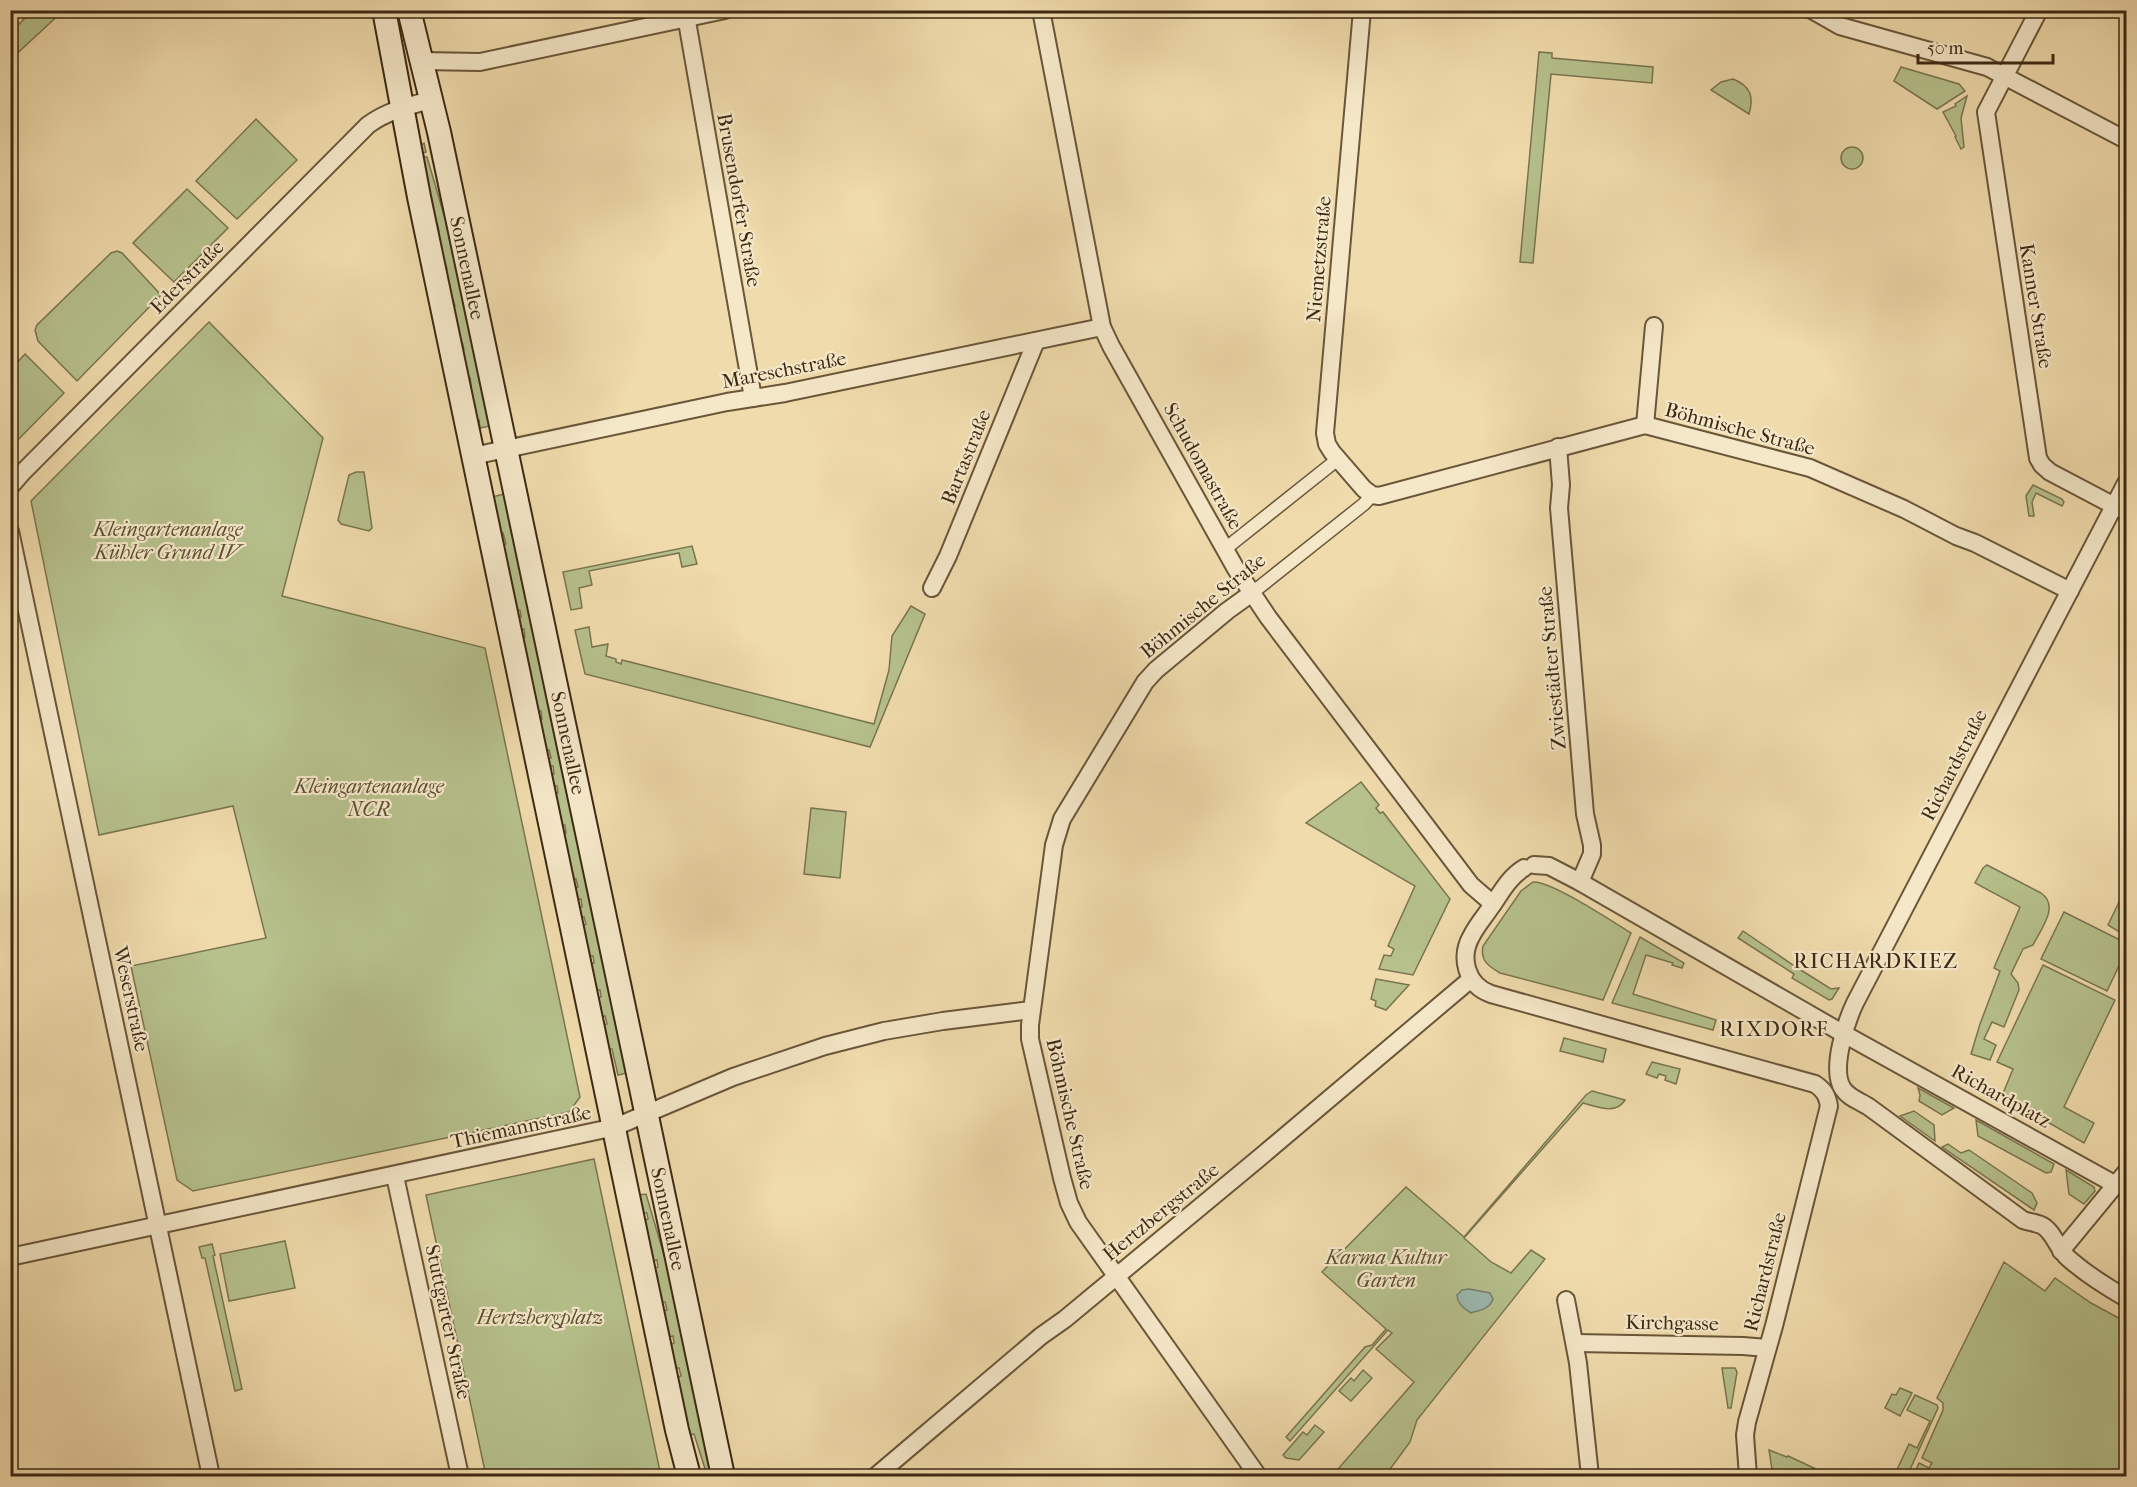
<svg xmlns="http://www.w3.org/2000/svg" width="2137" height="1487" font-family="'IM FELL French Canon',serif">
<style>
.green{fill:#b6c18c;stroke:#7a7550;stroke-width:1.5}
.water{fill:#9bbaaf;stroke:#758071;stroke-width:1.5}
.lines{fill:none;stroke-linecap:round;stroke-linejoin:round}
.pedestrian-casing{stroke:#6a5639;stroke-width:15}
.minor-casing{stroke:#6a5639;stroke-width:20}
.secondary-casing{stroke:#3d2913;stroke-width:26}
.pedestrian{stroke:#f5e8c9;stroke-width:12}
.minor{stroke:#f5e8c9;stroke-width:16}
.secondary{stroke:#f5e8c9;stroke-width:22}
.tram{stroke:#3d2913;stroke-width:1.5}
.labels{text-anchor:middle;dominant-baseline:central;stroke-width:4.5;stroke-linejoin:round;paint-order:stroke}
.street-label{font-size:20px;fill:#3d2913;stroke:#f5e8c9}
.park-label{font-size:20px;font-style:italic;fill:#5b4f31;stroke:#f5e8c9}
.neighbourhood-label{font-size:21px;letter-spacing:1.5px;fill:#3d2913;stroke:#f5e8c9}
</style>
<rect width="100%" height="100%" fill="#f0dbac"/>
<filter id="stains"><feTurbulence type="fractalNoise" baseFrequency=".00333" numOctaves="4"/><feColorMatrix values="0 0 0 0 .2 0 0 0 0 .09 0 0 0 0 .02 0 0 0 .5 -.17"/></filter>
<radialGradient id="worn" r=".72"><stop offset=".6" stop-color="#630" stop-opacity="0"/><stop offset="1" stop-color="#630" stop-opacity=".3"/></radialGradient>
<g class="green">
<path d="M 33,10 L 63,11 L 11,59 L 11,32 Z"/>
<path d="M 1539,52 L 1552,53 L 1552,58 L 1653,67 L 1652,83 L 1551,74 L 1533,263 L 1520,262 Z"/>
<path d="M 1901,67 L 1959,84 L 1965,91 L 1937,109 L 1894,81 Z"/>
<path d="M 1733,79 C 1751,86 1754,97 1749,114 L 1711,90 L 1721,82 Z"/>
<path d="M 1967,96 L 1961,118 L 1964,147 L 1961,149 L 1955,137 L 1956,136 L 1943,112 L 1956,106 L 1955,104 Z"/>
<path d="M 256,119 L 297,160 L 237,219 L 196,181 Z"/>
<path d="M 424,143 L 426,152 L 423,153 L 424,157 L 427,157 L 451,239 L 490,426 L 480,428 L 479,420 L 475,421 L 468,386 L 471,385 L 470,378 L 466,379 L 460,350 L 464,349 L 462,342 L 459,342 L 451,307 L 455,306 L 453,299 L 449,299 L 443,271 L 447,269 L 445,262 L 441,262 L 435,232 L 439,231 L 437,223 L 433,224 L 426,174 L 419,147 Z"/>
<circle cx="1852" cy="158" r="11"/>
<path d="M 187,189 L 228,228 L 174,282 L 133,243 Z"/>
<path d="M 117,251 L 122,253 L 161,295 L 77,381 L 38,341 L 35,330 L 37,325 L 111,253 Z"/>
<path d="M 209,322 L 323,438 L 282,596 L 485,648 L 580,1097 L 569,1112 L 193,1191 L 177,1180 L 131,966 L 266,938 L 233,806 L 99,835 L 31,501 Z"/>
<path d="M 25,354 L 64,393 L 11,447 L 11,369 Z"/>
<path d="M 356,472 L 364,472 L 372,528 L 369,531 L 341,524 L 338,520 L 349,475 Z"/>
<path d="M 2033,485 L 2062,499 L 2064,502 L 2062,506 L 2036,493 L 2032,502 L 2034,516 L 2029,516 L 2026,496 Z"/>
<path d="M 504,494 L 627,1073 L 618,1075 L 612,1049 L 608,1049 L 603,1025 L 607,1024 L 605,1016 L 601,1017 L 597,998 L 601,997 L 600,990 L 596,990 L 590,964 L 594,963 L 593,956 L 589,956 L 582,926 L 586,924 L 584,917 L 580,918 L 578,908 L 582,907 L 581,899 L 577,900 L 574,888 L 578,887 L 576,879 L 572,880 L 563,834 L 566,833 L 565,825 L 561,825 L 554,794 L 558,793 L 557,786 L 553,786 L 551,775 L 554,774 L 553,766 L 549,767 L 547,759 L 551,758 L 549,750 L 545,751 L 539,720 L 542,719 L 541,711 L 537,711 L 522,638 L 525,637 L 524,629 L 520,630 L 517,618 L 521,617 L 520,610 L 516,610 L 502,545 L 506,544 L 503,533 L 499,533 L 492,497 Z"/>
<path d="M 692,546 L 697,564 L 682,567 L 679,553 L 589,571 L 592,585 L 579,588 L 582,608 L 571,610 L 563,572 Z"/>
<path d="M 911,606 L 925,614 L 870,747 L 585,674 L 575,630 L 589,627 L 592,647 L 608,644 L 606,656 L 616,659 L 616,662 L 621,664 L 622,660 L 874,724 L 889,670 L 892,636 Z"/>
<path d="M 1361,782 L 1379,805 L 1376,808 L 1380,813 L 1383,812 L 1450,899 L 1413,975 L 1379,969 L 1384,955 L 1391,956 L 1394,949 L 1388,946 L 1415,886 L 1306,823 Z"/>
<path d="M 811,808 L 846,812 L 840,878 L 804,874 Z"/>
<path d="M 1987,865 L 2041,893 C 2060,906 2041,929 2033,945 L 2023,949 L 2011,974 L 2018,983 L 2019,990 L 2004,1027 L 1992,1022 L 1984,1039 L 1996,1045 L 1990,1060 L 1971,1054 L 1980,1024 L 2000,971 L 1994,968 L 2020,907 L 1975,883 L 1983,868 Z"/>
<path d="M 1533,882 C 1550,880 1613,922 1631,933 L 1603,1000 L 1500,973 C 1488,966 1480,960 1483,946 L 1521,891 Z"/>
<path d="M 2124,896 L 2126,897 L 2126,936 L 2108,925 L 2121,898 Z"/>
<path d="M 2064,912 L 2126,943 L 2126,951 L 2107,991 L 2041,959 Z"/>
<path d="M 1743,931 L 1796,967 L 1831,989 L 1839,988 L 1832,999 L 1829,1000 L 1792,978 L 1794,974 L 1738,938 Z"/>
<path d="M 1640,937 L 1684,963 L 1682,968 L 1672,965 L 1673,963 L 1646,955 L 1633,994 L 1716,1020 L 1713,1030 L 1612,1003 Z"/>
<path d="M 2043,965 L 2115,1000 L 2064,1107 L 2094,1123 L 2084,1143 L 2002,1096 L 2013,1069 L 1997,1062 Z"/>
<path d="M 1376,979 L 1409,985 L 1386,1010 L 1375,1006 L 1376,1001 L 1371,999 Z"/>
<path d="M 1564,1038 L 1606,1049 L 1603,1062 L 1560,1051 Z"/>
<path d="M 1652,1062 L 1680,1069 L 1676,1084 L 1665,1080 L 1666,1076 L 1659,1074 L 1657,1078 L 1646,1074 Z"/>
<path d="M 1918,1088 L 1954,1108 L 1942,1115 L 1919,1101 L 1920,1095 Z"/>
<path d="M 1592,1091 L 1625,1100 C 1616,1115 1598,1107 1583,1103 L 1464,1238 L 1491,1262 L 1511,1273 L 1531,1250 L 1545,1259 L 1417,1420 L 1410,1442 L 1385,1476 L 1343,1476 L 1338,1469 L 1414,1382 L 1376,1349 L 1392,1333 L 1388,1330 L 1290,1441 L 1286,1437 L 1365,1347 L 1372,1345 L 1386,1329 L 1322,1272 L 1406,1187 L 1464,1237 L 1586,1095 Z"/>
<path d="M 1914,1111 L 1934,1125 L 1935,1141 L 1900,1116 Z"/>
<path d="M 1976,1120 L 2054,1164 L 2051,1172 L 2046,1173 L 1978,1136 Z"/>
<path d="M 1948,1144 L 1961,1153 L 1969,1150 L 2032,1193 L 2037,1203 L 2034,1210 L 1942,1147 Z"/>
<path d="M 594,1159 L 661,1476 L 486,1476 L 426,1195 Z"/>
<path d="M 2066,1170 L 2094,1187 L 2095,1191 L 2084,1204 L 2069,1194 Z"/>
<path d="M 646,1194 L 669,1272 L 713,1476 L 707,1475 L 694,1434 L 689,1435 L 677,1377 L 681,1376 L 679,1368 L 675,1368 L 670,1345 L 674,1343 L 673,1336 L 669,1337 L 663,1311 L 667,1310 L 665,1302 L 661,1302 L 654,1268 L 658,1267 L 657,1260 L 653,1261 L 644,1221 L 648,1219 L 647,1213 L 643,1213 L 639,1195 Z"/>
<path d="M 285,1241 L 295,1288 L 229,1301 L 220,1254 Z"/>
<path d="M 212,1244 L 215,1255 L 213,1256 L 242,1389 L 235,1391 L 205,1258 L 202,1258 L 199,1247 Z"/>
<path d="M 2004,1262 L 2045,1291 L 2055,1278 L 2091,1303 L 2126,1322 L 2126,1476 L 1913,1476 L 1919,1463 L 1929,1468 L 1932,1463 L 1922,1458 L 1943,1410 L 1943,1403 L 1937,1398 Z"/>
<path d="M 1722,1368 L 1735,1368 L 1737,1372 L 1731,1408 L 1728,1408 Z"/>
<path d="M 1363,1370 L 1372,1378 L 1351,1401 L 1339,1391 L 1351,1378 L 1354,1381 Z"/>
<path d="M 1900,1388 L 1912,1393 L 1900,1416 L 1885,1408 L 1892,1394 L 1896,1395 Z"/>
<path d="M 1915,1395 L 1937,1405 L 1938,1408 L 1907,1476 L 1894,1476 L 1909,1444 L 1917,1448 L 1930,1421 L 1907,1410 Z"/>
<path d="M 1315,1425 L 1324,1432 L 1299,1460 L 1286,1458 L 1283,1455 L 1303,1432 L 1307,1435 Z"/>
<path d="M 1769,1450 L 1787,1457 L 1788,1456 L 1831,1476 L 1773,1476 Z"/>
</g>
<path class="water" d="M 1469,1289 L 1490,1293 L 1493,1299 C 1490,1309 1480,1310 1471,1313 C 1464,1309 1457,1304 1457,1295 L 1462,1290 Z"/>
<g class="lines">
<defs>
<g id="pedestrian">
<path d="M 1225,549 L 1338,459"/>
<path d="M 1252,593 L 1364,504 L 1372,495"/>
</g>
<g id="minor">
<path d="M 685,10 L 753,398"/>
<path d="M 1041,10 L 1102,327 L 1111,346 L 1236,569 L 1268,617 L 1471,885 L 1493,904"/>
<path d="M 1362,10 L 1325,433 L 1327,444 L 1332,452 L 1364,489 L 1372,495 L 1379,496 L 1645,425 L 1810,468 L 1904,509 L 1956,536 L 1975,543 L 2070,591"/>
<path d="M 1812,10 L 1840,26 L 1987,67 L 2126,140"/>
<path d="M 2039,10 L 1986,112 L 2038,458 L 2042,465 L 2050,472 L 2126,512"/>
<path d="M 422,61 L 480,62 L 725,10"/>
<path d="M 1645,425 L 1654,326"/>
<path d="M 1558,447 L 1561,485 L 1559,508 L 1570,635 L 1585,814 L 1592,845 L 1592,854 L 1580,882"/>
<path d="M 473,456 L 727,402 L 785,393 L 1102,327"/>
<path d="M 2126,483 L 1855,1003 C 1846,1022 1830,1070 1843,1089 C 1849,1098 1860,1101 1869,1107 L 2023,1220 C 2029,1222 2036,1223 2041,1225 C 2054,1231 2057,1249 2068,1258 C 2086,1274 2105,1286 2126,1298"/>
<path d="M 10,487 L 23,472 L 368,125 C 387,111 408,106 431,100"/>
<path d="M 10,531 L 211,1476"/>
<path d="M 932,588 L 948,556 L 1036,341"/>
<path d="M 1252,593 L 1227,611 L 1156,670 L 1145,682 L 1062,819 L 1054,845 L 1030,1025 L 1030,1039 L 1062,1178 L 1069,1203 L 1078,1222 L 1258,1476"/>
<path d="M 1534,865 L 1549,866 L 1580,882 L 1844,1034 L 2116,1185"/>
<path d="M 1524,868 C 1509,877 1501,893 1491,907 C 1485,916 1477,925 1472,935 C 1459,957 1466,985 1491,994 L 1815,1084 C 1824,1090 1827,1095 1829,1106 L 1774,1326 L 1747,1422 L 1745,1435 L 1748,1476"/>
<path d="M 395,1176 L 460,1476"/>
<path d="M 2061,1251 L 2126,1172"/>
<path d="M 10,1257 L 615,1127 L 733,1077 L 825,1046 L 884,1031 L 943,1021 L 1031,1010"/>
<path d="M 1566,1300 L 1578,1363 L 1590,1476"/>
<path d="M 1576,1343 L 1743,1346 L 1767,1348"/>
<path d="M 876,1476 L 1041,1336 L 1065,1319 L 1258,1159 L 1471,979"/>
</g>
<g id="secondary">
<path d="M 384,10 L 419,197 L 677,1430 L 689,1476"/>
<path d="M 409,10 L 439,132 L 723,1476"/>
</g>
</defs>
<use href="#pedestrian" class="pedestrian-casing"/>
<use href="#minor" class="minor-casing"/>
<use href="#secondary" class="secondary-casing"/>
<use href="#pedestrian" class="pedestrian"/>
<use href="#minor" class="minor"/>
<use href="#secondary" class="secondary"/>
<path class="tram" d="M 10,17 L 17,10"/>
</g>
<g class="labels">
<g class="street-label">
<text transform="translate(739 200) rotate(80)">Brusendorfer Straße</text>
<text transform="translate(1319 259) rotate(-85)">Niemetzstraße</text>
<text transform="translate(467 268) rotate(78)">Sonnenallee</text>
<text transform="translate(187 277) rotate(-45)">Ederstraße</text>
<text transform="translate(2036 306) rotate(81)">Kanner Straße</text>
<text transform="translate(784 370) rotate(-11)">Mareschstraße</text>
<text transform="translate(1740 429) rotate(15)">Böhmische Straße</text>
<text transform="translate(966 457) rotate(-68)">Bartastraße</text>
<text transform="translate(1203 466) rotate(61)">Schudomastraße</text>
<text transform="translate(1203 606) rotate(-39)">Böhmische Straße</text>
<text transform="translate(1552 668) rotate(-95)">Zwiestädter Straße</text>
<text transform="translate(568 743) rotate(78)">Sonnenallee</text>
<text transform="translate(1954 765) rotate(-63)">Richardstraße</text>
<text transform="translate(131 999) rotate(78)">Weserstraße</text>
<text transform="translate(2001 1096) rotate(29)">Richardplatz</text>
<text transform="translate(1070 1114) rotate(77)">Böhmische Straße</text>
<text transform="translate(521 1127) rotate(-12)">Thiemannstraße</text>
<text transform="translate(1161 1212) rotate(-39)">Hertzbergstraße</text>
<text transform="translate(668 1219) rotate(78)">Sonnenallee</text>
<text transform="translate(1765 1272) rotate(-76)">Richardstraße</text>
<text transform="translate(448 1322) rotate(78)">Stuttgarter Straße</text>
<text transform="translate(1672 1323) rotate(1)">Kirchgasse</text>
</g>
<g class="park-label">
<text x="168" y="529">Kleingartenanlage<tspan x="168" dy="23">Kühler Grund IV</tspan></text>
<text x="369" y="786">Kleingartenanlage<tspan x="369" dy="23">NCR</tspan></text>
<text x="1386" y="1257">Karma Kultur<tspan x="1386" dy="23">Garten</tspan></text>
<text x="540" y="1317">Hertzbergplatz</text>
</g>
<g class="neighbourhood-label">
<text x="1876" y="961">RICHARDKIEZ</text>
<text x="1774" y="1029">RIXDORF</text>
</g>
</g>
<rect width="2137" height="1487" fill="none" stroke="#f0dbac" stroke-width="36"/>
<rect x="12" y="12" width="2113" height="1463" fill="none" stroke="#3d2913" stroke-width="3"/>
<rect x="18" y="18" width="2101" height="1451" fill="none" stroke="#3d2913" stroke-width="1.5"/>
<path d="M1918 54v9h135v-9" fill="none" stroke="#3d2913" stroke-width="3"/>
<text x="1927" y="54" font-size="18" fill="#3d2913" stroke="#f5e8c9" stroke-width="4.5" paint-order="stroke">50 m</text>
<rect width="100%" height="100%" filter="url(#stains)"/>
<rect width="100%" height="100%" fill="url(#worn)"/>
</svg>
